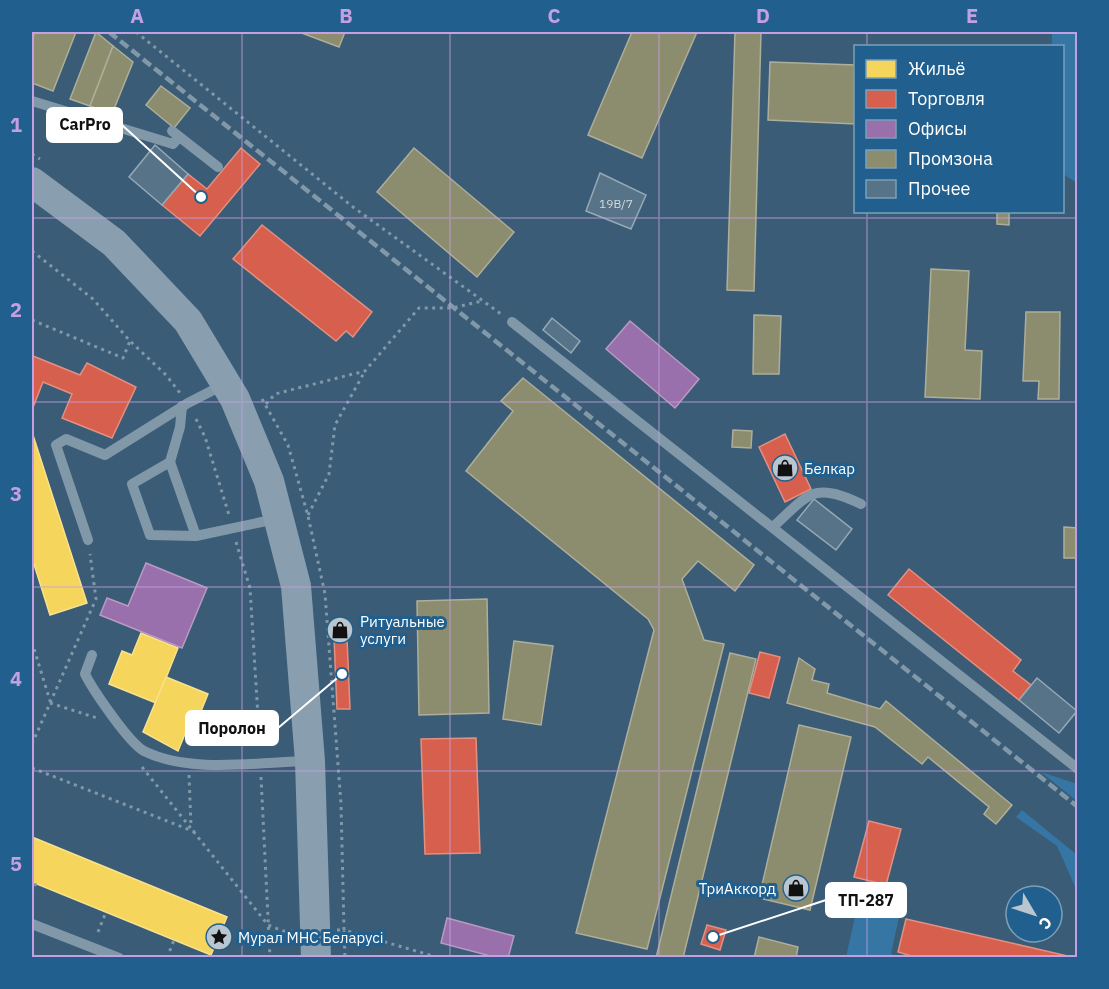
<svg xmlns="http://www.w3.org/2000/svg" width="1109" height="989" font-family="'IBM Plex Sans',sans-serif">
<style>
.green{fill:#3576a4}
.homes{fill:#f6d55c;stroke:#f9e28d;stroke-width:1.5}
.shops{fill:#d6604d;stroke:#e29082;stroke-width:1.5}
.offices{fill:#9970ab;stroke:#b89bc4;stroke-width:1.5}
.industry{fill:#8c8c6e;stroke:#aeae9a;stroke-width:1.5}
.building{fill:#577387;stroke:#96a9b7;stroke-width:1.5}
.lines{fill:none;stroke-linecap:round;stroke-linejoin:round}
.path{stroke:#8198a9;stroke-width:3;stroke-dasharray:3 4.5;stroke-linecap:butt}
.lane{stroke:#8198a9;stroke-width:10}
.secondary{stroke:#899eae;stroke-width:30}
.rail{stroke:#8198a9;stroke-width:4.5;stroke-dasharray:10 4.5;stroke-linecap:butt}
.grid{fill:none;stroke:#c4a0e2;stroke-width:1.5;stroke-opacity:0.55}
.labels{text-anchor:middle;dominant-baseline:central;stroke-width:6;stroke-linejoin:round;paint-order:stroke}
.number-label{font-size:12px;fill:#d5dce1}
.poi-label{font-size:15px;fill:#fff;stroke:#21608e;text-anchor:start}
.leader{fill:none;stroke:#fff;stroke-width:2}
.callout-dot{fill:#fff;stroke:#21608e;stroke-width:2}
.callout{fill:#fff;stroke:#fff;stroke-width:2}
.callout-label{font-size:16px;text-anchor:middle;font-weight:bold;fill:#111}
.neatline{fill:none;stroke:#c4a0e2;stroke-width:2}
.grid-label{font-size:20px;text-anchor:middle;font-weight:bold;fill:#c4a0e2}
</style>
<rect width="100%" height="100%" fill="#3a5c76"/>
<g class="green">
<path d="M 1052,32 L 1077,32 L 1077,183 L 1063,174 L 1062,46 L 1052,46 Z"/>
<path d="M 1041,772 L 1077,784 L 1077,801 Z"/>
<path d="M 1022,810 L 1077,855 L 1077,891 L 1057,846 L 1016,817 Z"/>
<path d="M 857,908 L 899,917 L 891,954 L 903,957 L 846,957 Z"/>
</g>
<g class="homes">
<path d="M 32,432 L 87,603 L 50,615 L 32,558 Z"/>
<path d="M 141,633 L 178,648 L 156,703 L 109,684 L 122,651 L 132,655 Z"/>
<path d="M 166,677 L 208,694 L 193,731 L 187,729 L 178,751 L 143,732 Z"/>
<path d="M 32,837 L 227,917 L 211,955 L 32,882 Z"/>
</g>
<g class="shops">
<path d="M 241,148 L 260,164 L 200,236 L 162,205 L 188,174 L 207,189 Z"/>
<path d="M 262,225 L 372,312 L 353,337 L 346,331 L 336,341 L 233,259 Z"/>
<path d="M 33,356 L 80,375 L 87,363 L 136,387 L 112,438 L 62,418 L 72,394 L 43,382 L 32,410 Z"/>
<path d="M 785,434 L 811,489 L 785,502 L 759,447 Z"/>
<path d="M 909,569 L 1021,660 L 1013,671 L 1031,685 L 1019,700 L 888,595 Z"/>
<path d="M 346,621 L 347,638 L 334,638 L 334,622 Z"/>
<path d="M 334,638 L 347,638 L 350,709 L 337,709 Z"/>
<path d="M 760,652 L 780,657 L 769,698 L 749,693 Z"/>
<path d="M 476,738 L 480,853 L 425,854 L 421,739 Z"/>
<path d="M 869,821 L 901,829 L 886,885 L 854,877 Z"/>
<path d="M 906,919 L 1068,956 L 1068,958 L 918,958 L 898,952 Z"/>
<path d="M 707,925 L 726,930 L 720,950 L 701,944 Z"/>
</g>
<g class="offices">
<path d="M 630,321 L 699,379 L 675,408 L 606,349 Z"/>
<path d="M 146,563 L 207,588 L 182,648 L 100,615 L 107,598 L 128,606 Z"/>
<path d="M 447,918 L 514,936 L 508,958 L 498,958 L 441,943 Z"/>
</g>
<g class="industry">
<path d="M 35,32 L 76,32 L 53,91 L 32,83 L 32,40 Z"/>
<path d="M 96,32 L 113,46 L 90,106 L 70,99 Z"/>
<path d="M 299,32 L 345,32 L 339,47 Z"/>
<path d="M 632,32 L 697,32 L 642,158 L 588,135 Z"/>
<path d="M 735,32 L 761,32 L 754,291 L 727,290 Z"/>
<path d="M 113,46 L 133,62 L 112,114 L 90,106 Z"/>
<path d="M 770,62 L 856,65 L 856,124 L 768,120 Z"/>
<path d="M 161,86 L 190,108 L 174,128 L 146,105 Z"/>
<path d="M 414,148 L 514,232 L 477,277 L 377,192 Z"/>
<path d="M 997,212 L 1009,213 L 1009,225 L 997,224 Z"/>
<path d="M 931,269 L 969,271 L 965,350 L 982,351 L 980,399 L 925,397 Z"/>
<path d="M 1078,306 L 1078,396 L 1076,396 Z"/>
<path d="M 1026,312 L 1060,312 L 1059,399 L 1038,399 L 1039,381 L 1023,381 Z"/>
<path d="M 754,315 L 781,316 L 779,374 L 753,374 Z"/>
<path d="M 523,378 L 754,565 L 735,591 L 698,561 L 682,579 L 704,640 L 724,644 L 647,949 L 576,933 L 654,630 L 648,619 L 466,471 L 513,411 L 501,401 Z"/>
<path d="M 733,430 L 752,431 L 751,448 L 732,447 Z"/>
<path d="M 1064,527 L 1078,528 L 1078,558 L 1064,558 Z"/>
<path d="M 487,599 L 489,713 L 419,715 L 417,601 Z"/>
<path d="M 514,641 L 553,646 L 541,725 L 503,719 Z"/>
<path d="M 730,653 L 756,659 L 683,958 L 656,958 Z"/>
<path d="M 799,658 L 815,669 L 812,680 L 829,684 L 827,693 L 880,709 L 886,701 L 1012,805 L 996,824 L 984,814 L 989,807 L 928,757 L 922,764 L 875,727 L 787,703 Z"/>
<path d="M 799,725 L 851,737 L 810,910 L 759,898 Z"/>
<path d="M 759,937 L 798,947 L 796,958 L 754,958 Z"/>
</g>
<g class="building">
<path d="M 155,145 L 188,174 L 162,205 L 129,177 Z"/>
<path d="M 600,173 L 646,195 L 631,229 L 586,211 Z"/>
<path d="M 552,318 L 580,341 L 571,353 L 543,330 Z"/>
<path d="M 814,499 L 852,529 L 836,550 L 797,520 Z"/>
<path d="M 1037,678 L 1077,711 L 1059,733 L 1019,700 Z"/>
</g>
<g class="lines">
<g class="path">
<path d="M 136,32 L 353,207 L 501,314"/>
<path d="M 32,154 L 40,159"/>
<path d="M 32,251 L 93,299 L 130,341 L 166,375 L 180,393"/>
<path d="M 32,320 L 123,358 L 130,341"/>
<path d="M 262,399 L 288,445 L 308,516 L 325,594 L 341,804 L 344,930 L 440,958"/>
<path d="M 266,404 L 275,394 L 365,371 L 419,308 L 452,308 L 482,301"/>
<path d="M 196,419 L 205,437 L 229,515"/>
<path d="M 308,515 L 329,474 L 335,425 L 365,371"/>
<path d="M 236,542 L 250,588 L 260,749"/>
<path d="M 32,642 L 50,701"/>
<path d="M 50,703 L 97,718"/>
<path d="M 32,744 L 96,599 L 90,554"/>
<path d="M 142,767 L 268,925 L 283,931 L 292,931"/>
<path d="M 32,768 L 195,832"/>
<path d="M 189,775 L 191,826"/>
<path d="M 261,777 L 270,958"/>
<path d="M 32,893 L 36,883"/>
<path d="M 337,930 L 344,930 L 345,958"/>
<path d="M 98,932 L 106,912"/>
<path d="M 167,958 L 174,940"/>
</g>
<g class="lane">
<path d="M 32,101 L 173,144 L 179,137"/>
<path d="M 172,131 L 218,167"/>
<path d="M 512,322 L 1078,769"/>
<path d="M 170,462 L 180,427 L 182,406"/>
<path d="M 773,527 C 809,494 813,481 861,504"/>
<path d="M 196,536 L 150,535 L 132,484 L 170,462 L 196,536 L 276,519"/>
<path d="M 88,540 L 56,445 L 66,439 L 105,455 L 188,403 L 223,385"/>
<path d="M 92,655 L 85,674 C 93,690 129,743 144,751 C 189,774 260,762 310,761"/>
<path d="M 32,924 L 119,958"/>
</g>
<path class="secondary" d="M 32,182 L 114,243 L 188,321 L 235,399 L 269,481 L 296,586 L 310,761 L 316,958"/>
<path class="rail" d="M 109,32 L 1078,807"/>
</g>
<path class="grid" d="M 242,32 L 242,958M 450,32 L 450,958M 659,32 L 659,958M 867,32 L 867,46M 867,212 L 867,958M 32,218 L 1078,218M 32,402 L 1078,402M 32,587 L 1078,587M 32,771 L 1078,771"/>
<defs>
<symbol id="shop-disc" viewBox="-11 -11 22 22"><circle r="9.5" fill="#bac6cf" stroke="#21608e"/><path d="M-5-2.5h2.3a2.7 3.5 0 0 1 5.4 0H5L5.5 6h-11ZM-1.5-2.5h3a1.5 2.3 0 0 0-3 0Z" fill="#111"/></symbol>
<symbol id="sight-disc" viewBox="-11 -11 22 22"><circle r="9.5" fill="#bac6cf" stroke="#21608e"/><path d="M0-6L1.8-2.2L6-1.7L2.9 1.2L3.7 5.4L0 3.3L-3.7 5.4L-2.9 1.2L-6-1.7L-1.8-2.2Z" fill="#111"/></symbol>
</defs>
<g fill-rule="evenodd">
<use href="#shop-disc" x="770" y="453" width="30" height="30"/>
<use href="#shop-disc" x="325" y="615" width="30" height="30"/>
<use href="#shop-disc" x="781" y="873" width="30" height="30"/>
<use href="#sight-disc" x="204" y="922" width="30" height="30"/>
</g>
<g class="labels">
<g class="number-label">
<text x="616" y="203">19В/7</text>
</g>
<g class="poi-label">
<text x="804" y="468">Белкар</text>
<text x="360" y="621">Ритуальные<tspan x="360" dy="17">услуги</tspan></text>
<text x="776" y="888" text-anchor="end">ТриАккорд</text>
<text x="238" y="937">Мурал МНС Беларусі</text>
</g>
</g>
<path class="leader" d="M201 197L122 125M342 674L278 728M713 937L826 900"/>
<g class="callout-dot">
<circle cx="201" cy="197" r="6"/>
<circle cx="342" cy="674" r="6"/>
<circle cx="713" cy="937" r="6"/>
</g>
<g class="callout">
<rect x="47" y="108" width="75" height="34" rx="6"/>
<rect x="186" y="711" width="92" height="34" rx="6"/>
<rect x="826" y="883" width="80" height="34" rx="6"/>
</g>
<g class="callout-label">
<text x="85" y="130">CarPro</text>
<text x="232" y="734">Поролон</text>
<text x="866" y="906">ТП-287</text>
</g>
<rect width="1109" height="989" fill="none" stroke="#21608e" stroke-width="66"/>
<rect x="854" y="45" width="210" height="168" fill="#21608e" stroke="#7aa0bb" stroke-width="1.5"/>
<rect x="866" y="60" width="30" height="18" fill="#f6d55c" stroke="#7aa0bb" stroke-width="1.5"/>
<text x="908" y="75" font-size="18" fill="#ffffff">Жильё</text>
<rect x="866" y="90" width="30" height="18" fill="#d6604d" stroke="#7aa0bb" stroke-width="1.5"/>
<text x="908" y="105" font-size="18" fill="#ffffff">Торговля</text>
<rect x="866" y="120" width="30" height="18" fill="#9970ab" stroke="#7aa0bb" stroke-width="1.5"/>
<text x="908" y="135" font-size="18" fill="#ffffff">Офисы</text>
<rect x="866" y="150" width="30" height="18" fill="#8c8c6e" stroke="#7aa0bb" stroke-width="1.5"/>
<text x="908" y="165" font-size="18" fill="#ffffff">Промзона</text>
<rect x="866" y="180" width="30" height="18" fill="#577387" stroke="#7aa0bb" stroke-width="1.5"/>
<text x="908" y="195" font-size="18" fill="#ffffff">Прочее</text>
<g transform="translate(1034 914) rotate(129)"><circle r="28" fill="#21608e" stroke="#7aa0bb" stroke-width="1.5"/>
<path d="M0-4.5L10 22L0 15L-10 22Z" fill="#bac6cf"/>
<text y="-9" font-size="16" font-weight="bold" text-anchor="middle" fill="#ffffff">С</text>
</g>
<rect x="33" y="33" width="1043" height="923" class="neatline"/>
<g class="grid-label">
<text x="137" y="23">A</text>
<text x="346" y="23">B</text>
<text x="554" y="23">C</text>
<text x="763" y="23">D</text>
<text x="972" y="23">E</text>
<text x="16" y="132">1</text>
<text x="16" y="317">2</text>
<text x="16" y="501">3</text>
<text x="16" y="686">4</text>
<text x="16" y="871">5</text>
</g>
</svg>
